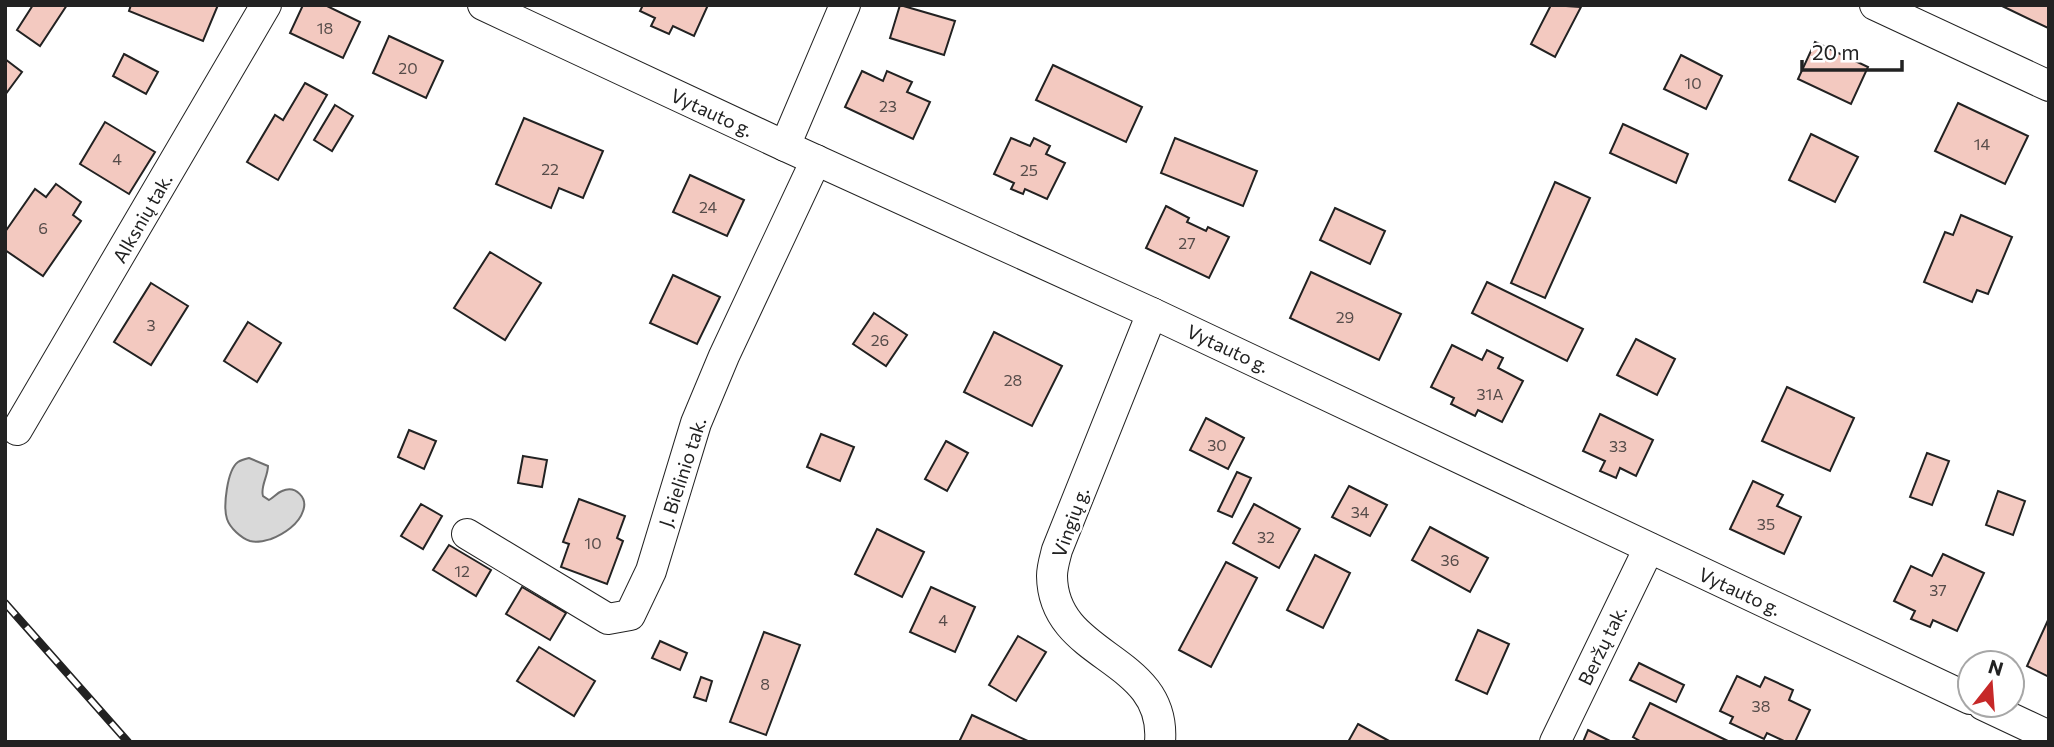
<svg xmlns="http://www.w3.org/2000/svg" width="2054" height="747" font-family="Commissioner,sans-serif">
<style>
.water{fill:#d9d9d9;stroke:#6f6f6f;stroke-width:2}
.building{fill:#f3c9c0;stroke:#222;stroke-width:2}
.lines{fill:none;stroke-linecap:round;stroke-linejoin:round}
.minor-casing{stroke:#222;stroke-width:32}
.minor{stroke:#fff;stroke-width:30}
.rail-casing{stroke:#222;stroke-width:8}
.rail{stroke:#fff;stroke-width:5;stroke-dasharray:16;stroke-linecap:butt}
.labels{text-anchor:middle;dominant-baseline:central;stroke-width:5;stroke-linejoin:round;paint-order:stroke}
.number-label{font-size:16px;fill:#564c4a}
.street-label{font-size:19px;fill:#222;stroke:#fff}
</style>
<rect width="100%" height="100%" fill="#fff"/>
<path class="water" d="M 249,458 L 268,466 C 268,476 260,487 263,496 L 269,500 C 274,497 277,493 282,491 C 296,485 308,498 303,511 C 299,524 284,534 271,539 C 264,541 258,543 250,541 C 241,538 230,528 227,519 C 223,507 227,470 238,462 C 241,460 245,459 249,458 Z"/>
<g class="building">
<path d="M 33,5 L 67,5 L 40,46 L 17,30 Z"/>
<path d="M 131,5 L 218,5 L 203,41 L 129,11 Z"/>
<path d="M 303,5 L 325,5 L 360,22 L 343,58 L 290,33 Z"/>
<path d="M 643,5 L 708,5 L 694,36 L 673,26 L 669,34 L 651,26 L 655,18 L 640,11 Z"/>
<path d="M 900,5 L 955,21 L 944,55 L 890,38 Z"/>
<path d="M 1551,5 L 1581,7 L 1555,57 L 1531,44 Z"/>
<path d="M 2000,5 L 2049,5 L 2049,26 L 2048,28 Z"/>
<path d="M 389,36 L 443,61 L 426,98 L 373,73 Z"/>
<path d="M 1815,42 L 1868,67 L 1851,104 L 1798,79 Z"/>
<path d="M 124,54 L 158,72 L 146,94 L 113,76 Z"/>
<path d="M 1681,55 L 1722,76 L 1706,109 L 1664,89 Z"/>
<path d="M 5,59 L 22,72 L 5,95 Z"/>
<path d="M 1053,65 L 1142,107 L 1126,142 L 1036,100 Z"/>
<path d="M 862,71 L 883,81 L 887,71 L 912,82 L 907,92 L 930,102 L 913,139 L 845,107 Z"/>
<path d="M 305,83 L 327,95 L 278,180 L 247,162 L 275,115 L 283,120 Z"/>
<path d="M 1958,103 L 2028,136 L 2005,184 L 1935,151 Z"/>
<path d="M 335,105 L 353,116 L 332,151 L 314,140 Z"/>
<path d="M 524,118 L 603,151 L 583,198 L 559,188 L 551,208 L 496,184 Z"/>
<path d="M 105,122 L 155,152 L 129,194 L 80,164 Z"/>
<path d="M 1623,124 L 1688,154 L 1676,183 L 1610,153 Z"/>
<path d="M 1811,134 L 1858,157 L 1835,202 L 1789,180 Z"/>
<path d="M 1011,138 L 1030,146 L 1034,138 L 1050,146 L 1046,154 L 1065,163 L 1047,199 L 1025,189 L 1023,194 L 1011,189 L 1014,183 L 994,174 Z"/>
<path d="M 1175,138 L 1257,171 L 1243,206 L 1161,173 Z"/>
<path d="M 690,175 L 744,200 L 727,236 L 673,212 Z"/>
<path d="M 1555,182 L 1590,198 L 1545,298 L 1511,283 Z"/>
<path d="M 56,184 L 81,202 L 73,215 L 81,221 L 43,276 L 5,250 L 5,232 L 35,189 L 46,197 Z"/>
<path d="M 1166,206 L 1189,218 L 1187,222 L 1206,231 L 1208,227 L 1229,237 L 1209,278 L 1146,248 Z"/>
<path d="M 1335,208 L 1385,231 L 1370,264 L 1320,240 Z"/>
<path d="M 1961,215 L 2012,237 L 1988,294 L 1977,290 L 1972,302 L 1924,282 L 1945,232 L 1953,235 Z"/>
<path d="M 490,252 L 541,283 L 505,340 L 454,308 Z"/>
<path d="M 1311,272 L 1401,314 L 1379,360 L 1290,318 Z"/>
<path d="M 673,275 L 720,297 L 697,344 L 650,323 Z"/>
<path d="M 1487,282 L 1583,329 L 1567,361 L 1472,313 Z"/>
<path d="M 151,283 L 188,306 L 151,365 L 114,342 Z"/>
<path d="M 874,313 L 907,335 L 886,366 L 853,344 Z"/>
<path d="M 248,322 L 281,343 L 257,382 L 224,361 Z"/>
<path d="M 994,332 L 1062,366 L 1032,426 L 964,392 Z"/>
<path d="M 1636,339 L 1675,359 L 1657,395 L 1617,375 Z"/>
<path d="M 1452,345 L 1482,360 L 1487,350 L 1503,358 L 1498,368 L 1523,381 L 1502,422 L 1478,410 L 1475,416 L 1451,404 L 1454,398 L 1431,387 Z"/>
<path d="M 1787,387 L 1854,418 L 1830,471 L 1762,441 Z"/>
<path d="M 1600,414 L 1653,440 L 1636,476 L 1620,468 L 1616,478 L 1600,471 L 1605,461 L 1583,451 Z"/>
<path d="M 1206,418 L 1244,438 L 1228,469 L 1190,450 Z"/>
<path d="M 409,430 L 436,441 L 424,469 L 398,457 Z"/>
<path d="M 821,434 L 854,447 L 840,481 L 807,467 Z"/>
<path d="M 946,441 L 968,453 L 947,491 L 925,479 Z"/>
<path d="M 1927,453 L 1949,461 L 1932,505 L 1910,497 Z"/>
<path d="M 523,456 L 547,460 L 542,487 L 518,483 Z"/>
<path d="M 1237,472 L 1251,478 L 1232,517 L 1218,511 Z"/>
<path d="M 1753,481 L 1783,495 L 1777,506 L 1801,517 L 1784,554 L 1730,529 Z"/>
<path d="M 1349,486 L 1387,505 L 1370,536 L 1332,517 Z"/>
<path d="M 1998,491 L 2025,501 L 2013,535 L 1986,525 Z"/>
<path d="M 579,499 L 625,516 L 617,538 L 623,541 L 607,584 L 561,567 L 569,544 L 563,542 Z"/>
<path d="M 421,504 L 442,516 L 423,549 L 401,536 Z"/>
<path d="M 1254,504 L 1300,529 L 1279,568 L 1233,543 Z"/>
<path d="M 1430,527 L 1488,558 L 1470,592 L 1412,560 Z"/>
<path d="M 877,529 L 924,552 L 902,597 L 855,574 Z"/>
<path d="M 449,545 L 491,570 L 476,596 L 433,570 Z"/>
<path d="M 1943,554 L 1984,573 L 1957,631 L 1933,620 L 1930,627 L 1911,619 L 1915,611 L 1894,601 L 1911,566 L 1932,576 Z"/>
<path d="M 1315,555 L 1350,573 L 1323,628 L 1287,610 Z"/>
<path d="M 1226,562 L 1257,578 L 1211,667 L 1179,650 Z"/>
<path d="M 522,587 L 566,613 L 550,640 L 506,614 Z"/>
<path d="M 931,587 L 975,607 L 955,652 L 910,632 Z"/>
<path d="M 2049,618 L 2049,677 L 2027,666 Z"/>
<path d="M 1478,630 L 1509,644 L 1487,694 L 1456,680 Z"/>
<path d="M 764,632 L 800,645 L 766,735 L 730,722 Z"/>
<path d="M 1018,636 L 1046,652 L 1016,701 L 989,685 Z"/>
<path d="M 660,641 L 687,653 L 680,670 L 652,658 Z"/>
<path d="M 539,647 L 595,681 L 574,716 L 517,681 Z"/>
<path d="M 1639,663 L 1684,685 L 1676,702 L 1630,680 Z"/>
<path d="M 1737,676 L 1760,687 L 1765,677 L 1793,690 L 1789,700 L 1810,710 L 1795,742 L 1786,742 L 1767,733 L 1764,739 L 1730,723 L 1733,717 L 1720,711 Z"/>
<path d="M 701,677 L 712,681 L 706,701 L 694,697 Z"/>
<path d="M 1650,703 L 1730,742 L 1642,742 L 1633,737 Z"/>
<path d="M 972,715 L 1030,742 L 959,742 Z"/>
<path d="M 1358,724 L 1391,742 L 1348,742 Z"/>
<path d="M 1588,730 L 1612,742 L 1583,742 Z"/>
</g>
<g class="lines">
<defs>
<g id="minor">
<path d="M 483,5 L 785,146 L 1152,313 L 1970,699"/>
<path d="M 1875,5 L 2049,86"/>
<path d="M 785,146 L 845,5"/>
<path d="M 1152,313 L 1057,550 C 1055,558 1052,567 1052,576 C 1053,660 1167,655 1160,742"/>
<path d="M 17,430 L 266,5"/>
<path d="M 467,534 L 608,619 L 630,615 L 651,571 L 696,423 L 724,356 L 816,160"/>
<path d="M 1983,705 L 2049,736"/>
<path d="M 1555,742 L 1649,548"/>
</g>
</defs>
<use href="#minor" class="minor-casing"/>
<use href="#minor" class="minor"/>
<defs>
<path id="rail" d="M 5,603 L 128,742"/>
</defs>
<use href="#rail" class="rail-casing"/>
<use href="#rail" class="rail"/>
</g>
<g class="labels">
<g class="number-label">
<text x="325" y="27">18</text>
<text x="408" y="67">20</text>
<text x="1693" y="82">10</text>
<text x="888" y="105">23</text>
<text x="1982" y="143">14</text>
<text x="117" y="158">4</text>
<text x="550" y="168">22</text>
<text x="1029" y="169">25</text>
<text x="708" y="206">24</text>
<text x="43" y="227">6</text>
<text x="1187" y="242">27</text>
<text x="1345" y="316">29</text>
<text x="151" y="324">3</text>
<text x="880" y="339">26</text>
<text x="1013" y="379">28</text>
<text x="1490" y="393">31A</text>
<text x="1217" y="444">30</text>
<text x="1618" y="445">33</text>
<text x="1360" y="511">34</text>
<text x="1766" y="523">35</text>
<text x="1266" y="536">32</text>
<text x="593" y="542">10</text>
<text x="1450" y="559">36</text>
<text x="462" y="570">12</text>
<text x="1938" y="589">37</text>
<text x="943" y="619">4</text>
<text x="765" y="683">8</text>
<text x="1761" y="705">38</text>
</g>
<g class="street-label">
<text transform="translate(712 112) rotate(25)">Vytauto g.</text>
<text transform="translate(142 218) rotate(-60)">Alksnių tak.</text>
<text transform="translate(1228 348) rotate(25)">Vytauto g.</text>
<text transform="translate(682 472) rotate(-72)">J. Bielinio tak.</text>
<text transform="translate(1070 522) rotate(-70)">Vingių g.</text>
<text transform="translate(1740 591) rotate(25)">Vytauto g.</text>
<text transform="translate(1602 645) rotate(-64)">Beržų tak.</text>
</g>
</g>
<rect width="2054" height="747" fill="none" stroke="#222222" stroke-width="14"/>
<g transform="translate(1991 684) rotate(17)"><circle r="33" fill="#ffffff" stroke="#a7a7a7" stroke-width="2"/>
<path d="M0-5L12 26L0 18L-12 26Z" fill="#c62828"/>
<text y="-10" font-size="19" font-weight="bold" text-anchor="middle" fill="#222222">N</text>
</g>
<path d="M1802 60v10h100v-10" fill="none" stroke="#222222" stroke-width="3.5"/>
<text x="1812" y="60" font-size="21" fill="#222222" stroke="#ffffff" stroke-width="5" paint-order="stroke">20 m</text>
</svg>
